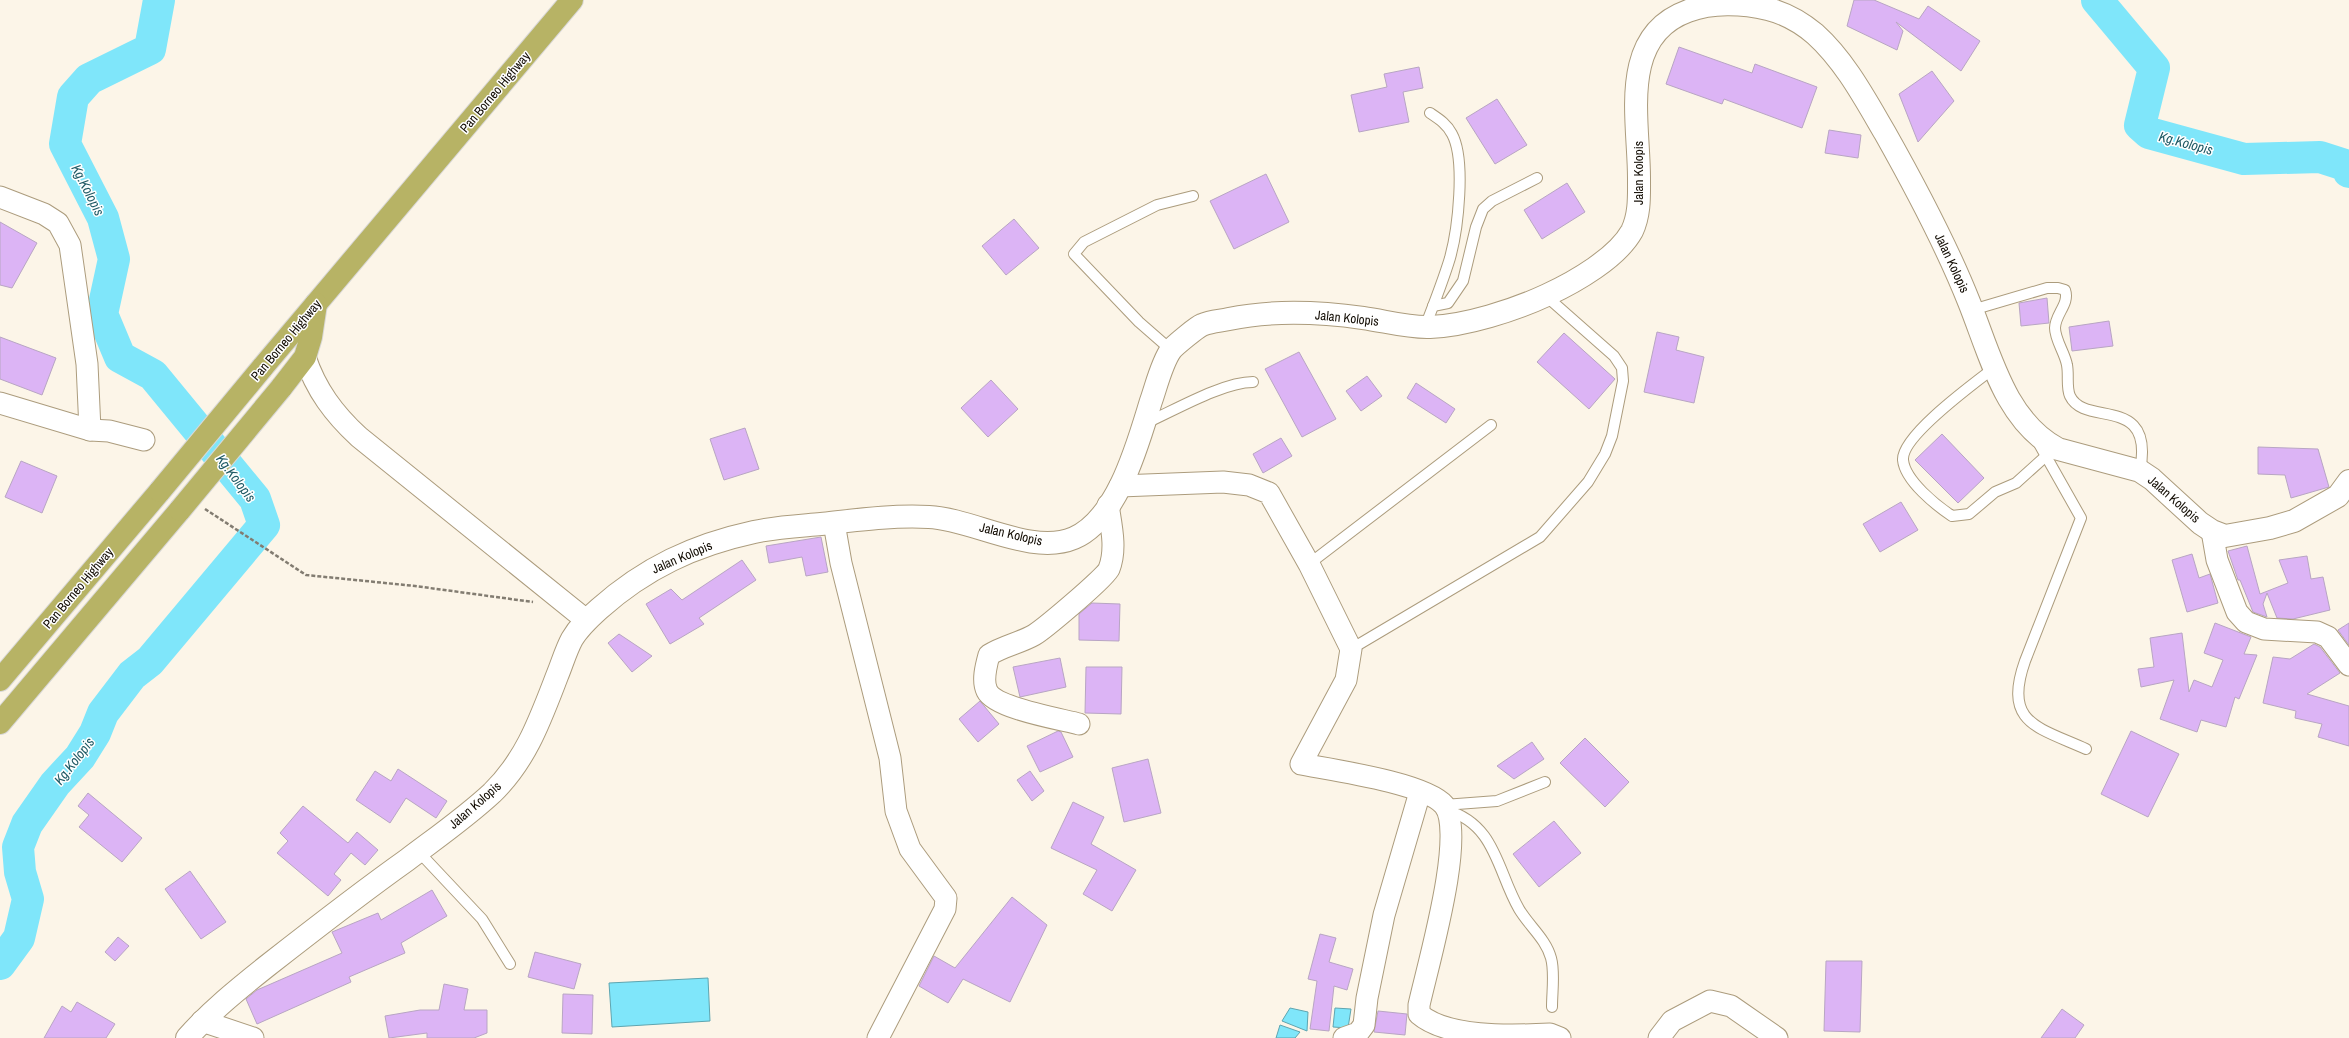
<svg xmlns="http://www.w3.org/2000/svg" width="2349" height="1038" font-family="'Archivo Narrow',sans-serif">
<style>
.water{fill:#7fe6fa;stroke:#5ea5b0}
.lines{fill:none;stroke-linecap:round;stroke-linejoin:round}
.river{stroke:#7fe6fa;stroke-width:32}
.building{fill:#dcb4f5;stroke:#b8a5c3}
.lane-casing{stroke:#ac9c7d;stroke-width:12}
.street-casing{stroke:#ac9c7d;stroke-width:23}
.secondary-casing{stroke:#ac9c7d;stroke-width:24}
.highway-casing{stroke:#d9d8d7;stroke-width:24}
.path{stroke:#827c71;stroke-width:2.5;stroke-dasharray:4 2;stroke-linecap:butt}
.lane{stroke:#fff;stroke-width:10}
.street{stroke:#fff;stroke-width:21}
.secondary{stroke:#fff;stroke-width:22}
.highway{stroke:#b7b365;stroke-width:22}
.highway-bridge-casing{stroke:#d9d8d7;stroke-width:24;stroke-linecap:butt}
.highway-bridge{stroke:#b7b365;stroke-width:22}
.labels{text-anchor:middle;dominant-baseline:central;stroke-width:3;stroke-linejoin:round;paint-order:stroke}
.street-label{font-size:13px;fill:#120c03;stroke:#fff}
.water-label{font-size:14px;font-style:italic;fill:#1f5a65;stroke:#fff}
</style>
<rect width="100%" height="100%" fill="#fcf5e8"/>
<g class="water">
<path d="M 708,978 L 710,1021 L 612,1027 L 609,983 Z"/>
<path d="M 1290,1008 L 1308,1012 L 1307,1031 L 1282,1021 Z"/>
<path d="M 1335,1008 L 1351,1009 L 1348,1028 L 1333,1027 Z"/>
<path d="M 1280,1025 L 1300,1032 L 1295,1038 L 1276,1038 Z"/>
</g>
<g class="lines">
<g class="river">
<path d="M 2097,0 L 2154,68 L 2140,125 L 2149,133 L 2244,159 L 2320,157 L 2348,166 L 2349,172"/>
<path d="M 0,964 L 19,938 L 28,899 L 20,872 L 18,847 L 27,824 L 55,784 L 80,757 L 95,733 L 103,713 L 132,675 L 150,661 L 264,525 L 255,499 L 153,375 L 120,357 L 102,314 L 114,259 L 103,218 L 65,144 L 73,97 L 89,79 L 150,49 L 159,0"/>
</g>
</g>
<g class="building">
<path d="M 1854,0 L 1874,0 L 1919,19 L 1928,6 L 1980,41 L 1961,71 L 1896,22 L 1903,31 L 1897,50 L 1847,26 Z"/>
<path d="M 1679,47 L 1752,73 L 1755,64 L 1817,87 L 1802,128 L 1724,99 L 1722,104 L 1666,84 Z"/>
<path d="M 1419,67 L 1423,88 L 1403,92 L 1409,122 L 1359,132 L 1351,95 L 1387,87 L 1384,74 Z"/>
<path d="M 1932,71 L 1954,101 L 1918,142 L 1899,94 Z"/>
<path d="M 1497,99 L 1527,145 L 1495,164 L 1466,118 Z"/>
<path d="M 1829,130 L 1861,135 L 1858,158 L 1825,153 Z"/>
<path d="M 1266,174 L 1289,222 L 1234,249 L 1210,201 Z"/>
<path d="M 1567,183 L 1585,212 L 1542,239 L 1524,210 Z"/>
<path d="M 1014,219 L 1039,248 L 1006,275 L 982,246 Z"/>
<path d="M 0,222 L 37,243 L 12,288 L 0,285 Z"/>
<path d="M 2047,298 L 2049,323 L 2021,326 L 2019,303 Z"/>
<path d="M 2109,321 L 2113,346 L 2072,351 L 2069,327 Z"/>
<path d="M 1657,332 L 1679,337 L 1676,350 L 1704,357 L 1694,403 L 1644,392 Z"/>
<path d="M 1564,333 L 1615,379 L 1589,409 L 1537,362 Z"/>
<path d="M 0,337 L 56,358 L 42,395 L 0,379 Z"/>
<path d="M 1299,352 L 1336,419 L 1302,437 L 1265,369 Z"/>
<path d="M 1367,376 L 1382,396 L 1361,411 L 1346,391 Z"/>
<path d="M 991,380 L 1018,409 L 988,437 L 961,408 Z"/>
<path d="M 1416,383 L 1455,409 L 1446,423 L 1407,398 Z"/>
<path d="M 745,428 L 759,469 L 724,480 L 710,439 Z"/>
<path d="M 1942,434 L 1984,478 L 1958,503 L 1915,460 Z"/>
<path d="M 1281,438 L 1292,456 L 1263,473 L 1253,454 Z"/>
<path d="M 2258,447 L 2318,449 L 2329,487 L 2291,498 L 2285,475 L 2258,474 Z"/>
<path d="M 21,461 L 57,476 L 42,513 L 5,497 Z"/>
<path d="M 1901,502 L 1918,530 L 1880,552 L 1863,524 Z"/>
<path d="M 821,537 L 828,572 L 806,576 L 802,557 L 769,563 L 766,546 Z"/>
<path d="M 2247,546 L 2260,594 L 2288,583 L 2279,560 L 2307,556 L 2311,579 L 2323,577 L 2330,610 L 2293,619 L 2277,618 L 2267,593 L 2263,604 L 2267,617 L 2253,612 L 2240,580 L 2238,580 L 2228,551 Z"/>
<path d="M 2192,554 L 2199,578 L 2210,574 L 2218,603 L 2187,612 L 2172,560 Z"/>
<path d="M 742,560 L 756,580 L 699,618 L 704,624 L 670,644 L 646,604 L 671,589 L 682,600 Z"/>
<path d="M 1092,603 L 1120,604 L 1119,641 L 1079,640 L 1079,614 Z"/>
<path d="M 2215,623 L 2251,637 L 2244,654 L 2257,655 L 2239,699 L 2235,697 L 2226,727 L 2201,720 L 2197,732 L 2160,719 L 2174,680 L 2141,687 L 2138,669 L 2154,667 L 2150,638 L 2182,633 L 2189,692 L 2194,680 L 2212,687 L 2223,660 L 2204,653 Z"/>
<path d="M 2349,623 L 2349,645 L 2338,630 Z"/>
<path d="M 619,634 L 652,656 L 632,672 L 608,643 Z"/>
<path d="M 2314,644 L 2320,647 L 2340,673 L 2307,694 L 2349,706 L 2349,746 L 2318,737 L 2322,724 L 2295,718 L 2296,711 L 2263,703 L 2273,657 L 2290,659 Z"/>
<path d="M 1060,658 L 1066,687 L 1020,697 L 1013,667 Z"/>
<path d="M 1086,667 L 1122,667 L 1121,714 L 1085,713 Z"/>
<path d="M 980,701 L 999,724 L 978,742 L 959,719 Z"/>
<path d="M 1058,731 L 1061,732 L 1073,757 L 1040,772 L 1027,746 Z"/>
<path d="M 2131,731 L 2179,754 L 2148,817 L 2101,794 Z"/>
<path d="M 1585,738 L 1629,782 L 1605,807 L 1560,763 Z"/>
<path d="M 1532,742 L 1544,759 L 1514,779 L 1497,766 Z"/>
<path d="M 1148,759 L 1161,813 L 1124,822 L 1112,768 Z"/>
<path d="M 398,769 L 447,801 L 436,818 L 406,798 L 390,823 L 356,800 L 375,771 L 391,781 Z"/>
<path d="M 1030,771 L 1044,791 L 1032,801 L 1017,780 Z"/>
<path d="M 88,793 L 142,838 L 122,862 L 79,827 L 89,815 L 78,806 Z"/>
<path d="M 1073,802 L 1104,817 L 1091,844 L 1136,870 L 1112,911 L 1083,894 L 1097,870 L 1051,848 Z"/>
<path d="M 303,806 L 348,843 L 357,832 L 378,850 L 365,865 L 351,853 L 334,874 L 341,880 L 328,896 L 277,853 L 288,841 L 280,833 Z"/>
<path d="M 1554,821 L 1581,853 L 1539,887 L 1513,854 Z"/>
<path d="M 190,871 L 226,922 L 201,939 L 165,889 Z"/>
<path d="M 432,890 L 447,916 L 401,943 L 405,953 L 349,977 L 351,982 L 257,1024 L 246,999 L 257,990 L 342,953 L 332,932 L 378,913 L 381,920 Z"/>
<path d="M 1012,897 L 1047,925 L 1010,1002 L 963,979 L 948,1003 L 919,986 L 934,956 L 955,968 Z"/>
<path d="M 1320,934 L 1336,938 L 1329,962 L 1353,969 L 1347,990 L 1334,986 L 1329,1031 L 1310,1029 L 1317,981 L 1308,979 Z"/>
<path d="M 118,937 L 129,946 L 115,961 L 105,952 Z"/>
<path d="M 535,952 L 581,964 L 574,989 L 528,977 Z"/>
<path d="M 1826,961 L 1862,961 L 1860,1032 L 1824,1031 Z"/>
<path d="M 444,984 L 468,989 L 464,1010 L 487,1010 L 487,1033 L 474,1038 L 427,1038 L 427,1033 L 389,1038 L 385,1016 L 420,1010 L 439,1010 Z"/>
<path d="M 563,994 L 593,995 L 592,1034 L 562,1033 Z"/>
<path d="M 77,1002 L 115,1024 L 106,1038 L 44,1038 L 62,1006 L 71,1012 Z"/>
<path d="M 2062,1009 L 2084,1025 L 2075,1038 L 2041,1038 Z"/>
<path d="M 1378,1011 L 1407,1014 L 1405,1035 L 1374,1032 Z"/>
</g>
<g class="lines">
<defs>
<g id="lane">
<path d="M 1433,306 L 1448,303 L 1463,281 L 1476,227 L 1483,209 L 1492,201 L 1537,178"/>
<path d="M 1972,310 L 2047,288 L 2058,288 L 2065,290 C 2070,304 2055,314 2055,328 C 2055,340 2065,353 2067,365 C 2069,375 2066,387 2070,396 C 2085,428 2155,393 2140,471"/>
<path d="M 1425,327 C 1434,304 1443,281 1450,258 C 1458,229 1466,160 1452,134 C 1447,124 1439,119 1430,113"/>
<path d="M 1171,350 L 1139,322 L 1074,254 L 1084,242 L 1157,205 L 1193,196"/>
<path d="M 1994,368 C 1976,382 1901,436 1903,460 C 1905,481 1937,506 1952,516 L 1969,514 L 1995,492 L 2016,483 L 2046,456"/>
<path d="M 1146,423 C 1175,410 1223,382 1253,382"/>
<path d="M 2038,442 L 2081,518 L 2025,661 C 2003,723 2037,727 2086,749"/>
<path d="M 1309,564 L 1491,425"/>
<path d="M 1351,649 L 1540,537 L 1588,482 L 1605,454 L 1612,436 L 1623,381 L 1622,368 L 1614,356 L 1546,296"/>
<path d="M 1444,805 L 1497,801 L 1545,782"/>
<path d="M 1446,810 C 1496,824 1497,871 1519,909 C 1529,926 1546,939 1551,958 C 1555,972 1552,991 1552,1007"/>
<path d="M 418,851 L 482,919 L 510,964"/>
</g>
<g id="street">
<path d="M 0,197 L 44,214 L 58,223 L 70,245 L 87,364 L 90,430"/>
<path d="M 305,357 C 316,390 334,414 359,437 L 586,620"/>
<path d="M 0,403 L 90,430 L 109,431 L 144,440"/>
<path d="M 1120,486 L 1223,482 L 1249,485 L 1269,493 L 1309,564 L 1351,649 L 1346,680 L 1301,764 C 1332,770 1425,783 1444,805 C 1467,832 1427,968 1419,1005 L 1419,1014 C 1447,1038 1509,1036 1550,1034 L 1560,1038"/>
<path d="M 834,523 L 841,563 L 890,758 L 896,811 L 910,849 L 946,898 L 945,909 L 878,1038"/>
<path d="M 2212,531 L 2217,560 L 2237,612 L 2246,622 L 2264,629 L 2317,632 L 2328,637 L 2349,665"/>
<path d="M 1079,724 C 1060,719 995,708 987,691 C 982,681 986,666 989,655 C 1003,646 1020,643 1034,635 C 1044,629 1106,577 1109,569 C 1117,549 1111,525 1108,505"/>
<path d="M 202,1021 L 253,1038"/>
<path d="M 1344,1038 L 1358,1033 L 1364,1025 L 1367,998 L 1384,915 L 1420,792"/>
<path d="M 1659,1038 L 1672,1021 L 1710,1001 L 1731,1006 L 1777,1038"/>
</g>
<path id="secondary" d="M 187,1038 C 211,1011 238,989 267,966 C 313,930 359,894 407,860 C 436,838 465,818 492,793 C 526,760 540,720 557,676 C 562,664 566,650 572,639 C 579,627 589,618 599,609 C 645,568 694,545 754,532 C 776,527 799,526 821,524 C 857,520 893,515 929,517 C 973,519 1032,556 1074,538 C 1118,519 1138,443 1151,401 C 1156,387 1162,362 1171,350 C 1174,346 1197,327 1202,325 C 1211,321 1220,321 1229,319 C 1272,310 1320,312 1363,318 C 1385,321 1408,328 1430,327 C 1465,326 1515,310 1547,295 C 1575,282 1617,258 1632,231 C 1640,214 1639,196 1639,178 C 1639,120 1618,36 1688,11 C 1712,2 1742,3 1768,9 C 1784,13 1802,23 1815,34 C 1845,61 1865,99 1885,133 C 1916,188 1946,244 1969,302 C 1990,354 2005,421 2058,449 L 2140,471 L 2152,479 L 2200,523 L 2212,531 L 2225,536 L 2270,528 L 2294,521 L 2338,496 L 2349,481"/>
<g id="highway">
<path d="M 262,368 L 572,0"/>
<path d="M 281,388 L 305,357 L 311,337 L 316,304"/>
<path d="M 0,680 L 160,491"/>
<path d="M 0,723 L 180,510"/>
</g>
</defs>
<use href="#lane" class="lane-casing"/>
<use href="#street" class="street-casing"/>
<use href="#secondary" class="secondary-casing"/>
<use href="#highway" class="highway-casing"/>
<path class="path" d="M 205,509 L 306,575 L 415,586 L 533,602"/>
<use href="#lane" class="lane"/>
<use href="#street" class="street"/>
<use href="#secondary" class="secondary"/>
<use href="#highway" class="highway"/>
<defs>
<g id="highway-bridge">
<path d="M 160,491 L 262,368"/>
<path d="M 180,510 L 281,388"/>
</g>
</defs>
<use href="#highway-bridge" class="highway-bridge-casing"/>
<use href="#highway-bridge" class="highway-bridge"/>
</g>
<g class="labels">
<g class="street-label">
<text transform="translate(495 92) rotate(-50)">Pan Borneo Highway</text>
<text transform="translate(1638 173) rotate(-90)">Jalan Kolopis</text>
<text transform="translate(1952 263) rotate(65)">Jalan Kolopis</text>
<text transform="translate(1347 318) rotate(6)">Jalan Kolopis</text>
<text transform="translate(286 340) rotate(-50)">Pan Borneo Highway</text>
<text transform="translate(2174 499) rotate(41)">Jalan Kolopis</text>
<text transform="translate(1011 534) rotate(13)">Jalan Kolopis</text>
<text transform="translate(682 557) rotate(-23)">Jalan Kolopis</text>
<text transform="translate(78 588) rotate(-50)">Pan Borneo Highway</text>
<text transform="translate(475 805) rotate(-41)">Jalan Kolopis</text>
</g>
<g class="water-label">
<text transform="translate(2186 143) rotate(15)">Kg.Kolopis</text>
<text transform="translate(88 190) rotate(63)">Kg.Kolopis</text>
<text transform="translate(236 478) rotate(53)">Kg.Kolopis</text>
<text transform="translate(74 761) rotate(-52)">Kg.Kolopis</text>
</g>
</g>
</svg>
